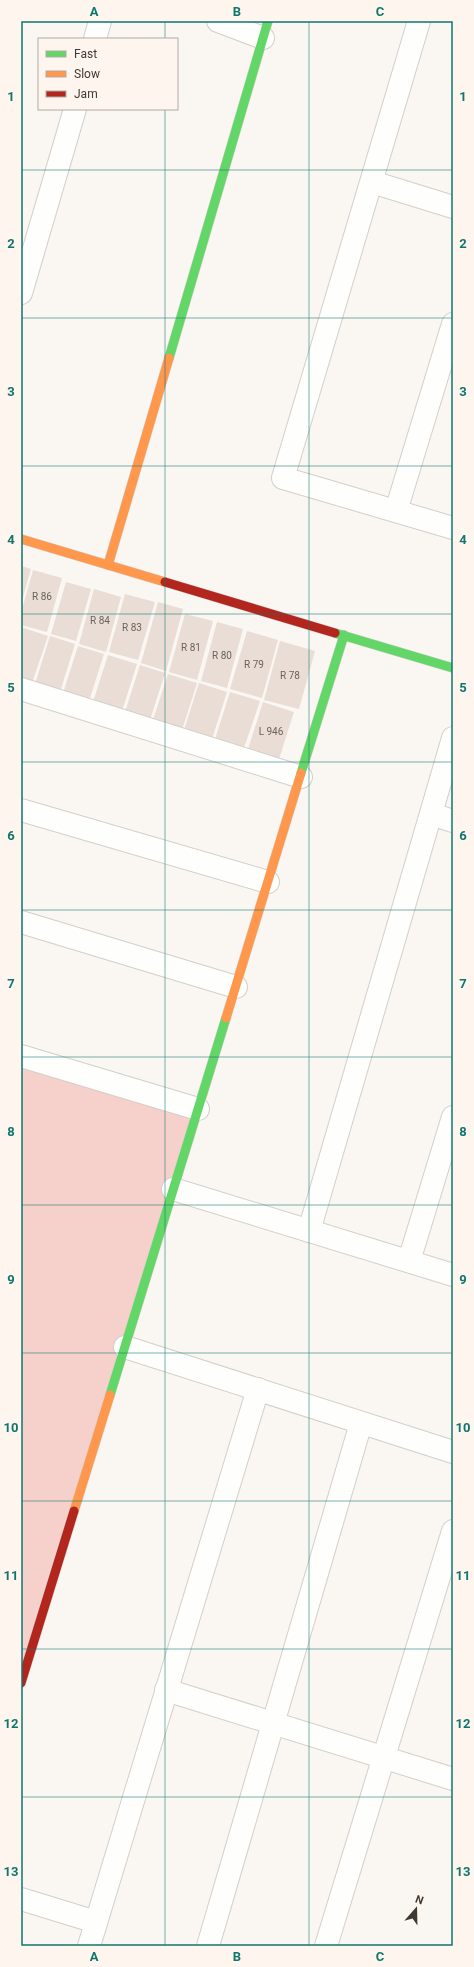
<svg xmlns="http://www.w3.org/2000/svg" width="474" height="1967" font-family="Roboto,sans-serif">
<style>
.green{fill:#f6d0ca}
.building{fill:#e9ddd6}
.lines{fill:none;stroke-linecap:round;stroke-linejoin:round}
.street-casing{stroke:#d4cfca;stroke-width:24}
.fast-casing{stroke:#d4cfca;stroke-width:10}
.slow-casing{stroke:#d4cfca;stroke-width:10}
.jam-casing{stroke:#d4cfca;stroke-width:10}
.street{stroke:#fefefd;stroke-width:22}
.fast{stroke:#63d668;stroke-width:9}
.slow{stroke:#ff974d;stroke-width:9}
.jam{stroke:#b3261e;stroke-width:9}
.grid{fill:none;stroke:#0f766e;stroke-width:1;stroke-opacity:0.55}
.labels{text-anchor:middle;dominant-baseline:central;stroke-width:3;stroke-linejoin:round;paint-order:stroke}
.number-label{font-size:10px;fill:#6a635d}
.neatline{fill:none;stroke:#0f766e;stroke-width:1.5}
.grid-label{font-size:13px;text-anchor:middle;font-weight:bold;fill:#0f766e}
</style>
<rect width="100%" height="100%" fill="#faf6f2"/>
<path class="green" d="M 21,1056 L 198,1109 L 21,1683 Z"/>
<g class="building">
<path d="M 21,566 L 31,569 L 21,604 Z"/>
<path d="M 33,570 L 62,578 L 47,632 L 21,625 L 21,613 Z"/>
<path d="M 66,582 L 91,589 L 76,641 L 51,634 Z"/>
<path d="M 94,589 L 121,597 L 106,652 L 79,644 Z"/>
<path d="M 125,594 L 155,602 L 138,660 L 109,652 Z"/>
<path d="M 158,602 L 183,609 L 166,671 L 141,663 Z"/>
<path d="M 185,614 L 213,621 L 197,680 L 169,672 Z"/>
<path d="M 217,622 L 243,629 L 227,688 L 201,681 Z"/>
<path d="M 21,627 L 48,636 L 32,683 L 21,680 Z"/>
<path d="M 247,631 L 278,640 L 262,698 L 230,689 Z"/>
<path d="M 50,636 L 75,644 L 60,692 L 35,684 Z"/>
<path d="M 280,641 L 315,651 L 299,709 L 264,700 Z"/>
<path d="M 78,646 L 104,654 L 89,701 L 63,693 Z"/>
<path d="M 108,655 L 137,664 L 122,711 L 93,702 Z"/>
<path d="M 140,665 L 165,673 L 150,720 L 125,712 Z"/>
<path d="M 168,674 L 197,683 L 182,730 L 153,720 Z"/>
<path d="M 199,683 L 227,692 L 212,739 L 184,730 Z"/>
<path d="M 230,692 L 260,701 L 244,748 L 215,739 Z"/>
<path d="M 263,702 L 294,712 L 279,759 L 248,749 Z"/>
</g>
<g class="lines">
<defs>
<g id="street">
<path d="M 218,21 L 263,38"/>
<path d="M 419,21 L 283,478 L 453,528"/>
<path d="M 95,39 L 100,21"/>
<path d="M 372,182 L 453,207"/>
<path d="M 21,293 L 75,109"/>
<path d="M 396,511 L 453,324"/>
<path d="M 21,689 L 301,777"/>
<path d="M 21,810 L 268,882"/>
<path d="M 431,814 L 453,821"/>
<path d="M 21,922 L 236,987"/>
<path d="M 21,1056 L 198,1109"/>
<path d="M 173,1189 L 453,1275"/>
<path d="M 309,1231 L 453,738"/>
<path d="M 409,1261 L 453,1117"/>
<path d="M 125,1347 L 453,1452"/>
<path d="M 166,1690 L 453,1779"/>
<path d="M 21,1899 L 96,1922"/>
<path d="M 89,1946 L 258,1389"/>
<path d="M 208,1946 L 361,1423"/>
<path d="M 326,1946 L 453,1531"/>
</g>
<g id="fast">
<path d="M 169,358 L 268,21"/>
<path d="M 335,633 L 453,668"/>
<path d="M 301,773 L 344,635"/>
<path d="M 110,1395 L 226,1018"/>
</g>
<g id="slow">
<path d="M 21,539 L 165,582"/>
<path d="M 108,565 L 169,358"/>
<path d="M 226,1018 L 301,773"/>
<path d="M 74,1511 L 110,1395"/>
</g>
<g id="jam">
<path d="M 165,582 L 335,633"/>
<path d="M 21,1683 L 74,1511"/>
</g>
</defs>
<use href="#street" class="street-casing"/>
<use href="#fast" class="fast-casing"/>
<use href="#slow" class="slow-casing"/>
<use href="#jam" class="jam-casing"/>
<use href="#street" class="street"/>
<use href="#fast" class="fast"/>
<use href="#slow" class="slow"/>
<use href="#jam" class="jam"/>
</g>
<path class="grid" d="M 165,21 L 165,39M 309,21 L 309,1946M 165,109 L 165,1946M 21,170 L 453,170M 21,318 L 453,318M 21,466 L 453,466M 21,614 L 453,614M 21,762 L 453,762M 21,910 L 453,910M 21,1057 L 453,1057M 21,1205 L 453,1205M 21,1353 L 453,1353M 21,1501 L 453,1501M 21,1649 L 453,1649M 21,1797 L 453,1797"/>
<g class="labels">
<g class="number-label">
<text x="42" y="596">R 86</text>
<text x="100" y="620">R 84</text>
<text x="132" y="627">R 83</text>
<text x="191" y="647">R 81</text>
<text x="222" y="655">R 80</text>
<text x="254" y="664">R 79</text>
<text x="290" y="675">R 78</text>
<text x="271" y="731">L 946</text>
</g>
</g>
<rect width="474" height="1967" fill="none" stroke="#fef6ee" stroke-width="44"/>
<rect x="38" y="38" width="140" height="72" fill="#fef6ee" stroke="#b2aaa4"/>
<rect x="46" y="51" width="20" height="6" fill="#63d668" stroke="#b2aaa4"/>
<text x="74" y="58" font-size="12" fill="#3f3934">Fast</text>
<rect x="46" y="71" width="20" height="6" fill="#ff974d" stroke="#b2aaa4"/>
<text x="74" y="78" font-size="12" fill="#3f3934">Slow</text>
<rect x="46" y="91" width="20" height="6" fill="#b3261e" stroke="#b2aaa4"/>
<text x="74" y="98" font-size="12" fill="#3f3934">Jam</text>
<g transform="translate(416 1909) rotate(20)" stroke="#fef6ee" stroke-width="3" paint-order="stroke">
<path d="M0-3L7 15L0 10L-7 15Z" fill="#3f3934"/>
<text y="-6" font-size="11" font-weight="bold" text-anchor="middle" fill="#3f3934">N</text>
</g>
<rect x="22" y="22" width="430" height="1923" class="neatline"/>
<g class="grid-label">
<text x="94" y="16">A</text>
<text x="237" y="16">B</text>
<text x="380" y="16">C</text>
<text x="11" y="101">1</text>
<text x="463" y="101">1</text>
<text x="11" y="248">2</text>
<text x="463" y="248">2</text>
<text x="11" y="396">3</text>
<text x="463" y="396">3</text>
<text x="11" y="544">4</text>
<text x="463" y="544">4</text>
<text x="11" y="692">5</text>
<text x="463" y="692">5</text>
<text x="11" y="840">6</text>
<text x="463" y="840">6</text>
<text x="11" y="988">7</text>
<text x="463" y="988">7</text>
<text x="11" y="1136">8</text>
<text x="463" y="1136">8</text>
<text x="11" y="1284">9</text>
<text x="463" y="1284">9</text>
<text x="11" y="1432">10</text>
<text x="463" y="1432">10</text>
<text x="11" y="1580">11</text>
<text x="463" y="1580">11</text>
<text x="11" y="1728">12</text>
<text x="463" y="1728">12</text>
<text x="11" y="1876">13</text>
<text x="463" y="1876">13</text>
<text x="94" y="1961">A</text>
<text x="237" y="1961">B</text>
<text x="380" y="1961">C</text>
</g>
</svg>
